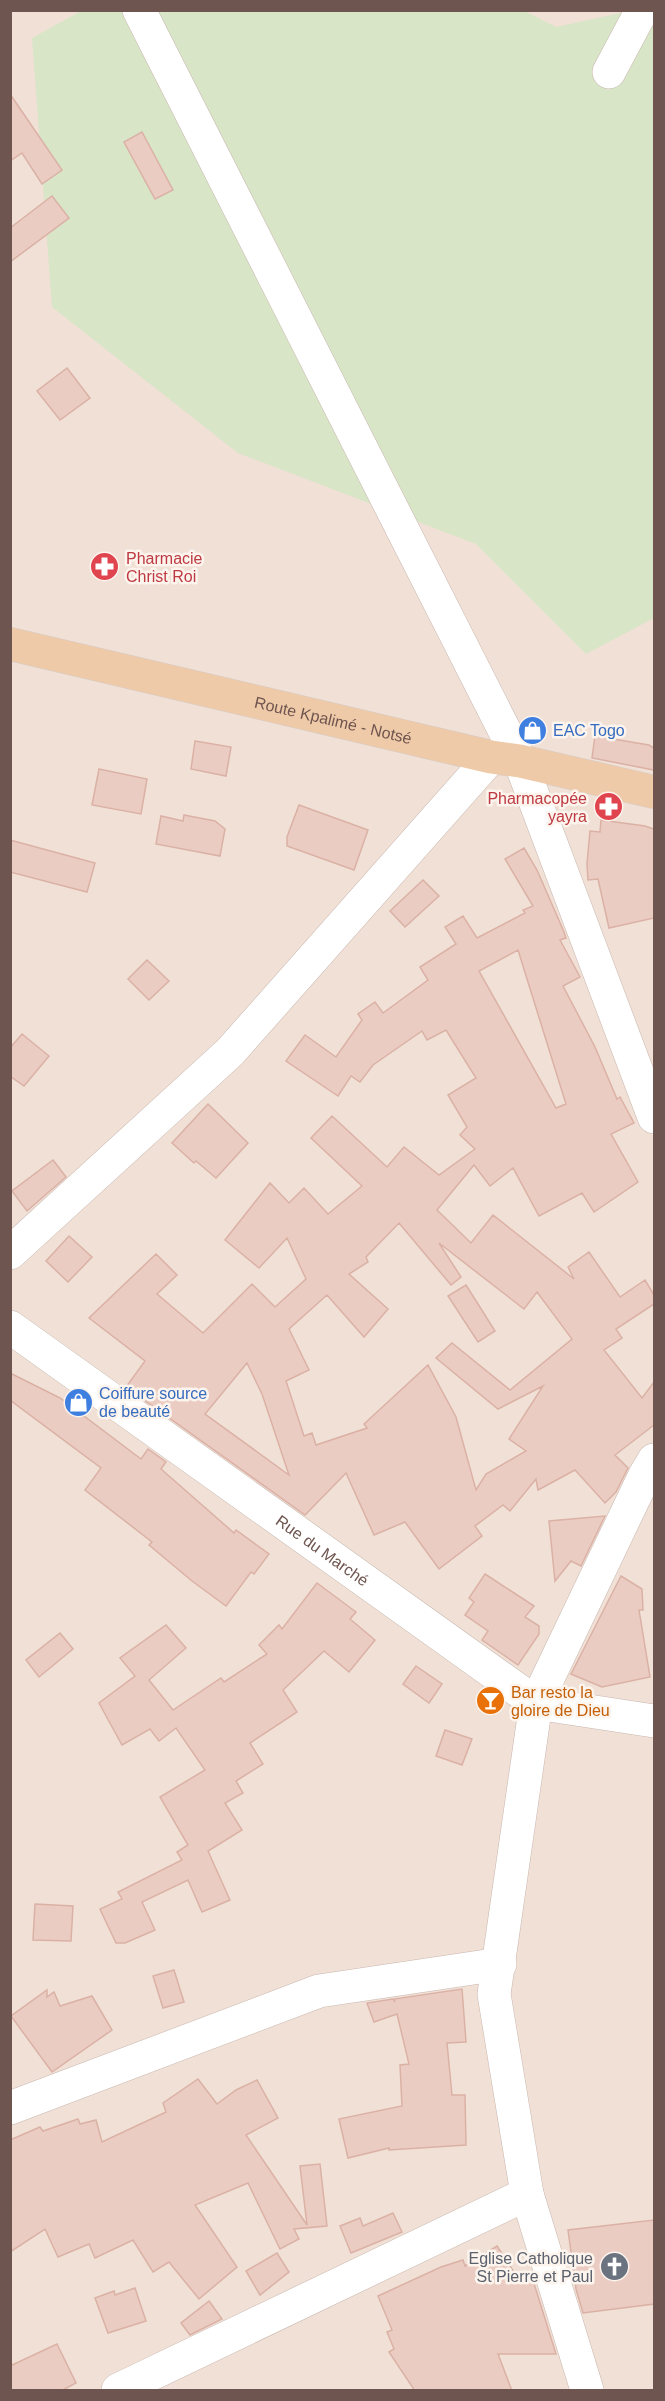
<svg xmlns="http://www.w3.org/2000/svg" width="665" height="2401" font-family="Arial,sans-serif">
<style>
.residential{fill:#f0e0d6}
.green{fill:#d8e5c7}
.building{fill:#ebccc2;stroke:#dbb1a5;stroke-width:1.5;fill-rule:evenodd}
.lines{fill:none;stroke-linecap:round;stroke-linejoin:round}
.minor-casing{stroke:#c9b7af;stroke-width:34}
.major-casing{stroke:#d4ccca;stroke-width:34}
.minor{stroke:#fff;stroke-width:33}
.major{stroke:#efcaa8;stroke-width:33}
.labels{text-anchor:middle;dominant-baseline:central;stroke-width:5;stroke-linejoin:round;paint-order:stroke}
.health-label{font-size:16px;fill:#be3a42;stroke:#fcf4ed;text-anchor:start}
.street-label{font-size:16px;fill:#6f554f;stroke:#fcf4ed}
.shop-label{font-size:16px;fill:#366cbe;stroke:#fcf4ed;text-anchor:start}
.food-label{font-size:16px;fill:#c56008;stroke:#fcf4ed;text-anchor:start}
.worship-label{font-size:16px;fill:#5b616d;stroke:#fcf4ed;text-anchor:end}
</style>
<rect width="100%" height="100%" fill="#f9efe7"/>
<rect class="residential" x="11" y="11" width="643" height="2379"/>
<path class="green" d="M 83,10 L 523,10 L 556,27 L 630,11 L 654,11 L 654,618 L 586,654 L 476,544 L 238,453 L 52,307 L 32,38 Z"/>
<g class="building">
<path d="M 10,94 L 62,170 L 42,184 L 22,153 L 10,161 Z"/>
<path d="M 142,132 L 173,190 L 155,199 L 124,142 Z"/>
<path d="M 52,196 L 69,218 L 10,262 L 10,228 Z"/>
<path d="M 67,368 L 90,398 L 60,420 L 37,391 Z"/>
<path d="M 595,736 L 649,745 L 654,748 L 654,770 L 592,758 Z"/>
<path d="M 195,741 L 231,747 L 226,776 L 191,769 Z"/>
<path d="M 99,769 L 147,779 L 141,814 L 92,805 Z"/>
<path d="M 299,805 L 368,830 L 354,870 L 287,846 L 287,837 Z"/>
<path d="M 184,815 L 215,821 L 225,829 L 220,856 L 156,844 L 161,816 L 183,821 Z"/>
<path d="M 601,820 L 645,826 L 654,829 L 654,918 L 609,928 L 598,879 L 588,880 L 587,864 L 590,831 L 600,832 Z"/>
<path d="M 10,840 L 95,863 L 87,892 L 10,872 Z"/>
<path d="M 524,848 L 537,870 L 564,932 L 566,938 L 560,940 L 580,977 L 563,986 L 595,1047 L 617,1099 L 620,1097 L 634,1123 L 611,1134 L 638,1182 L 594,1212 L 582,1193 L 539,1216 L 513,1168 L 490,1186 L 474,1165 L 437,1210 L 471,1243 L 493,1215 L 574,1279 L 568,1267 L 589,1252 L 620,1297 L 645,1280 L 654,1295 L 654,1304 L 616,1329 L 622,1338 L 604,1350 L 642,1398 L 654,1382 L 654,1425 L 615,1455 L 628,1468 L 616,1492 L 605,1503 L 575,1470 L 538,1490 L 536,1479 L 510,1511 L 503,1505 L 475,1526 L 482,1536 L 439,1569 L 405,1522 L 374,1535 L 346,1473 L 305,1515 L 126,1387 L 145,1361 L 89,1318 L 156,1254 L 177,1275 L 157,1294 L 203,1333 L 252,1284 L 275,1307 L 306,1279 L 287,1238 L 259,1268 L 225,1240 L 270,1183 L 289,1203 L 304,1188 L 328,1214 L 362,1186 L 311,1138 L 332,1116 L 387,1167 L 404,1147 L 439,1175 L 475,1149 L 460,1135 L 467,1127 L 448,1095 L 476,1078 L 446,1030 L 427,1040 L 422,1031 L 373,1065 L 360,1082 L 351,1076 L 338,1096 L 286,1061 L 305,1035 L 336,1057 L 362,1020 L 358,1014 L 375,1002 L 383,1013 L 428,980 L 420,967 L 456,944 L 445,927 L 463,916 L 477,938 L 525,913 L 523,910 L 533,906 L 505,859 ZM 518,950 L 566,1104 L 556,1108 L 479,971 ZM 399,1223 L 451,1285 L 461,1277 L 439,1243 L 524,1309 L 537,1292 L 572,1339 L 510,1390 L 452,1343 L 436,1358 L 498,1409 L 543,1386 L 509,1439 L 526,1451 L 486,1474 L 476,1490 L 456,1417 L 428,1365 L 364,1424 L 367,1428 L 316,1445 L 312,1433 L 304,1436 L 286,1381 L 309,1370 L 289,1329 L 327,1295 L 364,1337 L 388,1309 L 349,1274 L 368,1262 L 366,1257 ZM 247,1363 L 262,1394 L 289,1475 L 205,1414 Z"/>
<path d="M 423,880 L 439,896 L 405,927 L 390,911 Z"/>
<path d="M 147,960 L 169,981 L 149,1000 L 128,979 Z"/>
<path d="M 22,1034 L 49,1056 L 24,1086 L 10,1076 L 10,1048 Z"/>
<path d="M 208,1104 L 248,1143 L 216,1178 L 196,1161 L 194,1163 L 172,1143 Z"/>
<path d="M 53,1160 L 66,1177 L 27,1211 L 12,1191 Z"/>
<path d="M 69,1236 L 92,1257 L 68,1282 L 46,1261 Z"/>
<path d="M 466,1285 L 495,1331 L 478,1342 L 448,1296 Z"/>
<path d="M 10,1373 L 60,1398 L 141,1459 L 148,1449 L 166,1462 L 161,1469 L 234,1533 L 236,1530 L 269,1554 L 254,1574 L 251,1572 L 226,1606 L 192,1581 L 149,1545 L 152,1542 L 85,1490 L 101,1468 L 10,1400 Z"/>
<path d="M 605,1516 L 581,1566 L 571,1561 L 555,1581 L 549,1521 Z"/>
<path d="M 485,1574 L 534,1606 L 525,1617 L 539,1626 L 539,1634 L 518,1665 L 482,1640 L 488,1631 L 465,1615 L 474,1602 L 469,1598 Z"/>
<path d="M 621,1576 L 642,1589 L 643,1610 L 639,1610 L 650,1677 L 602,1687 L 571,1674 Z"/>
<path d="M 317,1583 L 356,1612 L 350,1619 L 375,1640 L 349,1672 L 324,1651 L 283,1690 L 297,1712 L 250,1743 L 263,1764 L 236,1781 L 243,1793 L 225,1803 L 242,1830 L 208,1851 L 230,1900 L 202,1912 L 188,1880 L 142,1902 L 155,1930 L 125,1943 L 116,1943 L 100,1909 L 122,1899 L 118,1892 L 182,1860 L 177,1852 L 188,1845 L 160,1797 L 205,1770 L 176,1728 L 159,1741 L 150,1729 L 122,1745 L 99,1703 L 135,1676 L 120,1658 L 166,1625 L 186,1648 L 149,1680 L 173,1710 L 221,1678 L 224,1682 L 267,1654 L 259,1645 L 279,1625 L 282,1629 Z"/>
<path d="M 60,1633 L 73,1649 L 39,1677 L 26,1660 Z"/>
<path d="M 416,1666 L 442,1684 L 429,1703 L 403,1684 Z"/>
<path d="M 445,1730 L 472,1739 L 462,1765 L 436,1756 Z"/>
<path d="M 35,1904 L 73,1906 L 71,1941 L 33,1940 Z"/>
<path d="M 174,1970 L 184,2002 L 163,2008 L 153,1976 Z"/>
<path d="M 462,1989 L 466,2042 L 447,2043 L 452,2095 L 465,2095 L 466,2145 L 389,2150 L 389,2148 L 348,2158 L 339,2119 L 402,2106 L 400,2065 L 409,2064 L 397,2014 L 374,2022 L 367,2003 L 393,1999 L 395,2002 L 394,1999 Z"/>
<path d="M 47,1990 L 47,1997 L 54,1992 L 60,2006 L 92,1996 L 112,2030 L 52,2072 L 11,2016 Z"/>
<path d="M 198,2079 L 217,2104 L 236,2090 L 257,2080 L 278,2118 L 246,2135 L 307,2225 L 300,2166 L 320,2164 L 327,2226 L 294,2229 L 299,2239 L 280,2249 L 248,2183 L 195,2205 L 237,2267 L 199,2299 L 169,2262 L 153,2272 L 133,2240 L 95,2258 L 89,2244 L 58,2257 L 45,2229 L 10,2252 L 10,2140 L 40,2127 L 43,2131 L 78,2119 L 80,2124 L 96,2120 L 102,2142 L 166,2112 L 163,2103 Z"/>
<path d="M 393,2213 L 402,2232 L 351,2253 L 340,2226 L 360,2218 L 363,2226 Z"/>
<path d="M 654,2220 L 654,2304 L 583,2313 L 576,2289 L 568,2230 Z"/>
<path d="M 497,2246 L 521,2283 L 532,2277 L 556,2354 L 498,2354 L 512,2391 L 415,2391 L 389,2352 L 394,2349 L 387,2332 L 392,2330 L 378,2296 L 441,2267 L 463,2260 L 465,2266 Z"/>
<path d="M 277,2253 L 289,2272 L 260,2295 L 246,2271 Z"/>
<path d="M 135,2288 L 146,2321 L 108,2333 L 95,2298 L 114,2291 L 115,2295 Z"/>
<path d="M 209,2301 L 222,2319 L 190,2335 L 181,2323 Z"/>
<path d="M 57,2344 L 76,2383 L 61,2391 L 10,2391 L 10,2366 Z"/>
</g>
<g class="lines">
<defs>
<g id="minor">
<path d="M 139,10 L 520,761 L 654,1117"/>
<path d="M 609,72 L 642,10"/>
<path d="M 10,1253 L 230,1052 L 491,757"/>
<path id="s1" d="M 10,1327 L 536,1703 L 654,1721"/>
<path d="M 10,2108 L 319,1991 L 500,1964"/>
<path d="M 118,2390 L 527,2194"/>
<path d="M 587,2390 L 527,2194 L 494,1994 L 536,1703 L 645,1475 L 654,1460"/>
</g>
<g id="major">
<path id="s2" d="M 10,644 L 491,757 L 520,761 L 654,792"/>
</g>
</defs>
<use href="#minor" class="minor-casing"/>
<use href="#major" class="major-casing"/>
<use href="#minor" class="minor"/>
<use href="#major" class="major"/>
</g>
<defs>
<symbol id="pharmacy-disc" viewBox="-11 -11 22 22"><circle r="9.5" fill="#e0444e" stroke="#fcf4ed"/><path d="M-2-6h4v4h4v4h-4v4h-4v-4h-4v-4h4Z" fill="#fff"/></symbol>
<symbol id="shop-disc" viewBox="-11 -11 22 22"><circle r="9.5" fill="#3f7fe0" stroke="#fcf4ed"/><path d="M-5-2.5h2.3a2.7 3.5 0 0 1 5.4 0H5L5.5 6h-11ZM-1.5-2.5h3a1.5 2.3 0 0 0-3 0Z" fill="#fff"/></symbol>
<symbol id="bar-disc" viewBox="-11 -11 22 22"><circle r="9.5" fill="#e8710a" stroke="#fcf4ed"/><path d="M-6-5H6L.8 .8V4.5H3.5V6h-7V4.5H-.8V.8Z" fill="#fff"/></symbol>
<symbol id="church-disc" viewBox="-11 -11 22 22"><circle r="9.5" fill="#6b7280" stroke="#fcf4ed"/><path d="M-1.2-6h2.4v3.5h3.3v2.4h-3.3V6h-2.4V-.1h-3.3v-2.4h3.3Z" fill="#fff"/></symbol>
</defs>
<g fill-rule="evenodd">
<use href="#pharmacy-disc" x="88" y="550" width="33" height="33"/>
<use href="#shop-disc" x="516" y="714" width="33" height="33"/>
<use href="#pharmacy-disc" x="592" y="790" width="33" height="33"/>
<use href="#shop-disc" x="62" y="1386" width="33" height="33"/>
<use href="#bar-disc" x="474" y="1684" width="33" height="33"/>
<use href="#church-disc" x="598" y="2250" width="33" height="33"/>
</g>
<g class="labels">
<g class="health-label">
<text x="126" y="558">Pharmacie<tspan x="126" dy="18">Christ Roi</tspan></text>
<text x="587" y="798" text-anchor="end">Pharmacopée<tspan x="587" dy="18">yayra</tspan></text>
</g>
<g class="street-label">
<text stroke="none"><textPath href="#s2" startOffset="332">Route Kpalimé - Notsé</textPath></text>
<text stroke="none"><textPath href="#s1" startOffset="384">Rue du Marché</textPath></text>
</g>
<g class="shop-label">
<text x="553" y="730">EAC Togo</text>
<text x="99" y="1393">Coiffure source<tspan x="99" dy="18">de beauté</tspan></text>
</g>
<g class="food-label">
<text x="511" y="1692">Bar resto la<tspan x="511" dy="18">gloire de Dieu</tspan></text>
</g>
<g class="worship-label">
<text x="593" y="2258">Eglise Catholique<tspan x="593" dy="18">St Pierre et Paul</tspan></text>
</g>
</g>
<rect width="665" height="2401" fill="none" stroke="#6f554f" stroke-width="24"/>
</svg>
